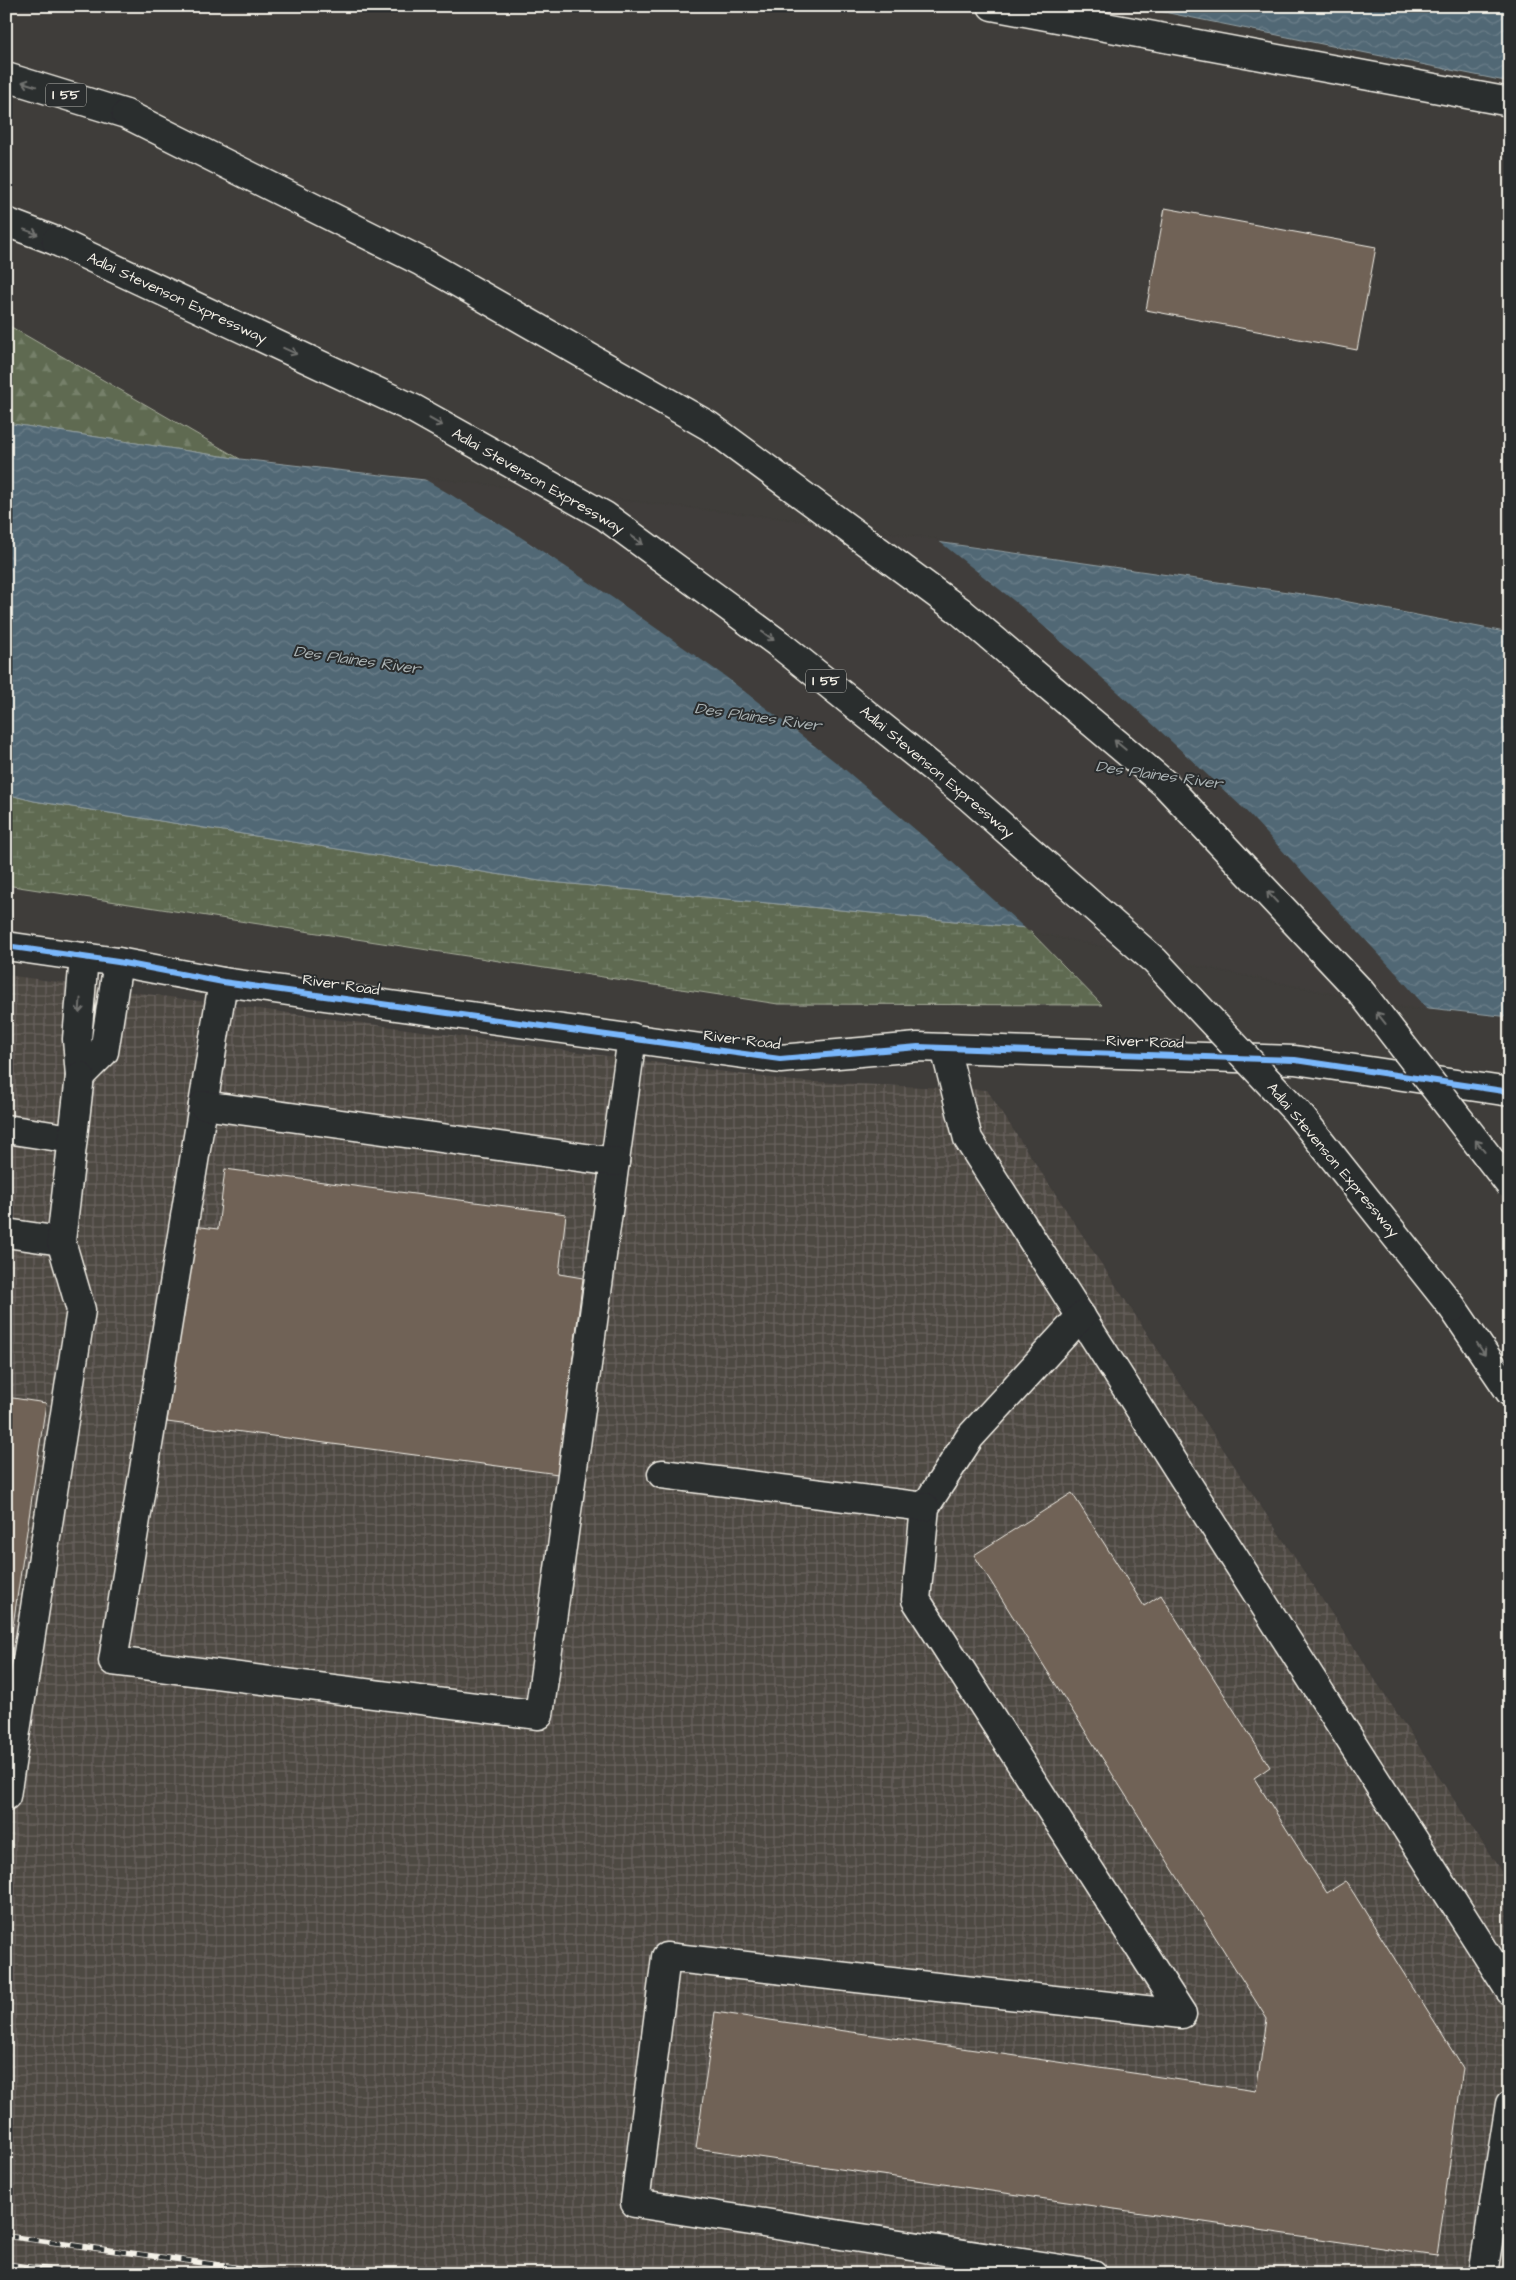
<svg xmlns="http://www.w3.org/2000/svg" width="1516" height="2280" font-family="'Architects Daughter',sans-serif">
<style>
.industrial{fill:url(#industrial-grid)}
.forest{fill:url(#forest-firs);stroke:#a9ae9c}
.wetland{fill:url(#wetland-marsh);stroke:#a9ae9c}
.water{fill:url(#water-waves);stroke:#929fa3}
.pier{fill:#3f3d3a}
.building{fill:#706257;stroke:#f4f1e8}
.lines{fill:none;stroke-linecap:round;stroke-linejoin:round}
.minor-casing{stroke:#f4f1e8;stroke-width:31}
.highway-casing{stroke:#f4f1e8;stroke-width:31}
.minor{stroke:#2a2d2e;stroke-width:28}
.highway{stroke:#2a2d2e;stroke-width:28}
.rail-casing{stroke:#f4f1e8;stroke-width:5.5}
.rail{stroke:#2a2d2e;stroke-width:4;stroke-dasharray:11;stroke-linecap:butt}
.highway-bridge-casing{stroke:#f4f1e8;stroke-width:31;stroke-linecap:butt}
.highway-bridge{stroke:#2a2d2e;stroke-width:28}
.cycleway-casing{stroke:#2a2d2e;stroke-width:9}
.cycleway{stroke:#7ab7fb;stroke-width:6}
.oneway{stroke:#71726f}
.labels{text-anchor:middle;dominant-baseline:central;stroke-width:4;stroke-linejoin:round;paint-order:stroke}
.shield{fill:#2a2d2e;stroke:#b7b6b0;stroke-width:1}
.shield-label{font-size:14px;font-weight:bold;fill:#f4f1e8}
.street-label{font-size:15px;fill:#f4f1e8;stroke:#2a2d2e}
.water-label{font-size:16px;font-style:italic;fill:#abb3b4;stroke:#2a2d2e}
</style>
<defs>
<pattern id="industrial-grid" width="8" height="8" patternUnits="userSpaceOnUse" patternTransform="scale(1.25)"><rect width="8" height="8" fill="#4e4843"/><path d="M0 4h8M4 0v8" fill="none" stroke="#68635e"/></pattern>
<pattern id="forest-firs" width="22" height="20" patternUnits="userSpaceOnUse" patternTransform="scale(1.25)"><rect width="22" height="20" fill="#5e6a51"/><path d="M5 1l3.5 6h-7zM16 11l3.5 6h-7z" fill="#76806a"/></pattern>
<pattern id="wetland-marsh" width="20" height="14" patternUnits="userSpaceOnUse" patternTransform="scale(1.25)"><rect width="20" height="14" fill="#5e6a51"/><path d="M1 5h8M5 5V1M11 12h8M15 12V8" fill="none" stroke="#76806a"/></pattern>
<pattern id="water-waves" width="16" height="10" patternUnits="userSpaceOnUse" patternTransform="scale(1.25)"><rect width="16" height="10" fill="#516875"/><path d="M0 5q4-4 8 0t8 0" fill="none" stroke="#6b7e89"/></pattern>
</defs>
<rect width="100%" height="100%" fill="#3f3d3a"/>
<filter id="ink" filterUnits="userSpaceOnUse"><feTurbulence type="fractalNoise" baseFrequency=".02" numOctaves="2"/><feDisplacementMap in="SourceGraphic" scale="10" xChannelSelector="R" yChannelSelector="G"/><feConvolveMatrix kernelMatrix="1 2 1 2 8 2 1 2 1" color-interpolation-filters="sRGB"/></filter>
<g filter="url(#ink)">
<path class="industrial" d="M 6,975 L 793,1081 L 987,1090 L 1510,1885 L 1510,2274 L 6,2274 Z"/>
<path class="forest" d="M 6,324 L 240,459 L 6,423 Z"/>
<path class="wetland" d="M 6,794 L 34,801 L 540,881 L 1027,928 L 1102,1005 L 778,1004 L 6,885 Z"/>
<g class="water">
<path d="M 1134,6 L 1510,6 L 1510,82 Z"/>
<path d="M 6,423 L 240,459 L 803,523 L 1323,597 L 1510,633 L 1510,1017 L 1393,1004 L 1027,928 L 540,881 L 34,801 L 6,794 Z"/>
</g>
<path class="pier" d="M 421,477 L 804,521 L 936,539 L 1023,608 L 1118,692 L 1243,808 L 1397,974 L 1428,1010 L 1393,1006 L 1028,931 L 930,842 L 842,767 L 726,677 L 613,598 L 510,530 Z"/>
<g class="building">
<path d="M 1165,208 L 1376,247 L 1357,350 L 1146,310 Z"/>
<path d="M 225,1169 L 566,1214 L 559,1274 L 583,1278 L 558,1474 L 167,1422 L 193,1226 L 218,1229 Z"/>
<path d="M 6,1397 L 46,1403 L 6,1672 Z"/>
<path d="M 1072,1493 L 1144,1606 L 1161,1595 L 1270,1767 L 1254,1778 L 1327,1893 L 1346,1881 L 1463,2068 L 1437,2256 L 696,2148 L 715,2012 L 1256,2091 L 1267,2019 L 974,1555 Z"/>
</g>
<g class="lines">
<defs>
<g id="minor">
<path d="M 992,6 L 1510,102"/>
<path d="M 6,946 L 118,962 L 223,982 L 780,1059 L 918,1047 L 1295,1060 L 1510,1092"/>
<path d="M 84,957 L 77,1039 L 80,1076 L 104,1052 L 118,962"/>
<path d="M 223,982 L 113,1661 L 539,1715 L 632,1037"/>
<path d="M 945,1048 L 968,1139 L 1510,1991"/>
<path d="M 203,1105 L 615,1162"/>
<path d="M 6,1129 L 72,1139"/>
<path d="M 6,1233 L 61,1241"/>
<path d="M 1081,1316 L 970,1437 L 925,1507 L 916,1600 L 1182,2014 L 666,1957 L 635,2203 L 1093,2274"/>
<path d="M 662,1474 L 925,1507"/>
<path d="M 6,1796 L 81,1310 L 61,1241 L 80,1076"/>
<path d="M 1483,2274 L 1510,2104"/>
</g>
<g id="highway">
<path d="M 6,77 L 126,114"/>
<path d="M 6,222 L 56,241"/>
<path d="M 1453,1308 L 1510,1392"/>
</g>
</defs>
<use href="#minor" class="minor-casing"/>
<use href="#highway" class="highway-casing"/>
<use href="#minor" class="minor"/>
<use href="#highway" class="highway"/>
<defs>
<g id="rail">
<path d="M 6,2236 L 285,2274"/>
<path d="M 6,2264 L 81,2274"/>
</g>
</defs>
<use href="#rail" class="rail-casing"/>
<use href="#rail" class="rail"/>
<defs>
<g id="highway-bridge">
<path d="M 126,114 L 422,262 L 709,426 L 960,611 L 1165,784 L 1361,992 L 1510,1185"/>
<path d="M 56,241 L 414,409 L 605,516 L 779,644 L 968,796 L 1155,961 L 1297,1112 L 1453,1308"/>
</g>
</defs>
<use href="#highway-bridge" class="highway-bridge-casing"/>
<use href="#highway-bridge" class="highway-bridge"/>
<defs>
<path id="cycleway" d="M 6,946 L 118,962 L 223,982 L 780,1059 L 918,1047 L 1295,1060 L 1510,1092"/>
</defs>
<use href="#cycleway" class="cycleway-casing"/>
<use href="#cycleway" class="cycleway"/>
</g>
<defs><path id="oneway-shaft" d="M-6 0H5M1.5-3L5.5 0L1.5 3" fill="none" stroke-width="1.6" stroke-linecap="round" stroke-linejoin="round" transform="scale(1.25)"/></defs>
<g class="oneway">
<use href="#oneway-shaft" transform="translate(29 84) rotate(-163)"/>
<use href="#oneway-shaft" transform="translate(31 232) rotate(20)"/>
<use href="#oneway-shaft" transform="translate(290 351) rotate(25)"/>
<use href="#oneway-shaft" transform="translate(436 422) rotate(29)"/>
<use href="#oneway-shaft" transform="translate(637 540) rotate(36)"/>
<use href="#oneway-shaft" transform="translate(768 636) rotate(36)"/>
<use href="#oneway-shaft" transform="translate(1120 745) rotate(-140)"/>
<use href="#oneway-shaft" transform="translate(1272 897) rotate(-133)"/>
<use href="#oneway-shaft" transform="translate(80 1006) rotate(94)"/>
<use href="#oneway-shaft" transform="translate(1381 1018) rotate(-128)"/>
<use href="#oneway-shaft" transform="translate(1480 1146) rotate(-128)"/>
<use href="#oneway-shaft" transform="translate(1481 1349) rotate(56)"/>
</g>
</g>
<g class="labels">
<g class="shield">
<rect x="46" y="83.5" width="40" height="23" rx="4"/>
<rect x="806" y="669.5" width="40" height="23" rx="4"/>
</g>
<g class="shield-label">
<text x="66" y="95">I 55</text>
<text x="826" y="681">I 55</text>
</g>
<g class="street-label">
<text transform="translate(177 298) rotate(25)">Adlai Stevenson Expressway</text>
<text transform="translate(538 481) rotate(30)">Adlai Stevenson Expressway</text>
<text transform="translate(937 772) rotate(40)">Adlai Stevenson Expressway</text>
<text transform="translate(341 985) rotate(8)">River Road</text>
<text transform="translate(742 1040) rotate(7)">River Road</text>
<text transform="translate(1145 1042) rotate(2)">River Road</text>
<text transform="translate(1333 1160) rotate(50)">Adlai Stevenson Expressway</text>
</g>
<g class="water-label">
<text transform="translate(357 660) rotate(8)">Des Plaines River</text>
<text transform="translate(758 717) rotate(8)">Des Plaines River</text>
<text transform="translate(1159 775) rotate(8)">Des Plaines River</text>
</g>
</g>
<rect width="1516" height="2280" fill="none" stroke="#2a2d2e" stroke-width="25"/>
<rect x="12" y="12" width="1491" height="2255" fill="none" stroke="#f4f1e8" stroke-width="2" filter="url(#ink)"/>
</svg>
